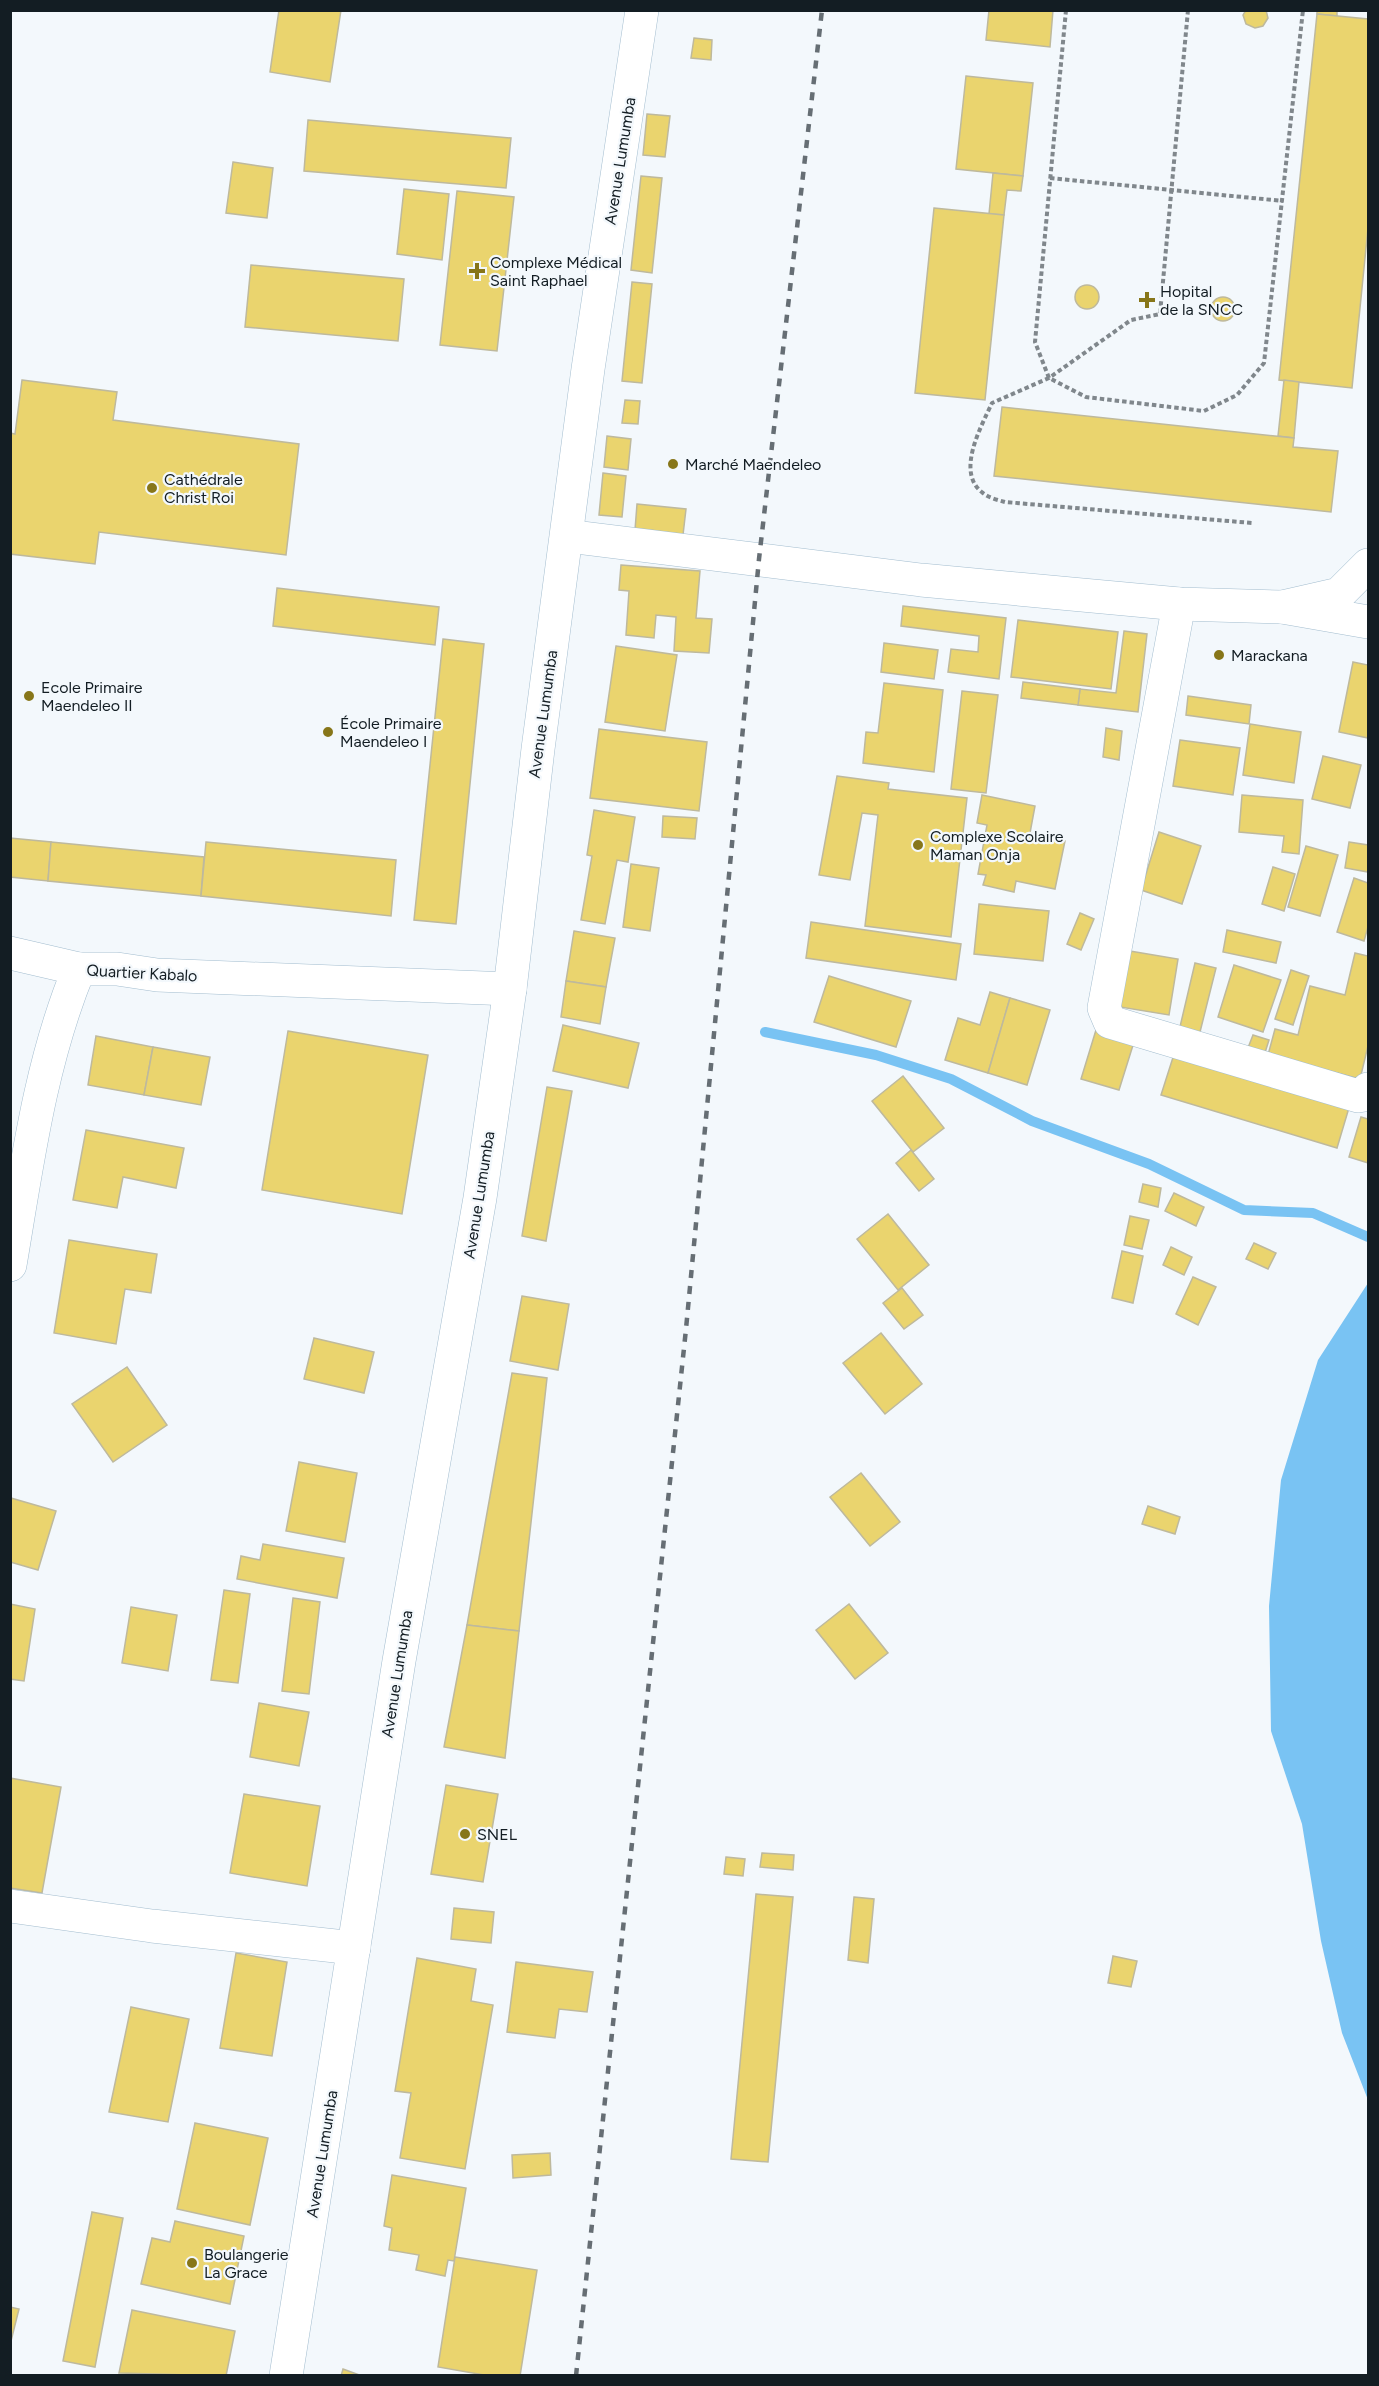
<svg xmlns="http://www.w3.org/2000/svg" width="1379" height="2386" font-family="Figtree,sans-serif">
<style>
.water{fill:#79c3f3}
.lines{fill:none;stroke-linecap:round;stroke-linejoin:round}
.stream{stroke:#79c3f3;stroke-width:10}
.building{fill:#ead46e;stroke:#beb99d;stroke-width:1.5}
.minor-casing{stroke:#a3bdcf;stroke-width:34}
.tertiary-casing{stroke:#a3bdcf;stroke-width:34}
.trunk-casing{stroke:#a3bdcf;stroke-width:34}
.path{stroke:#80878c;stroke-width:4;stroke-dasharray:4.5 3;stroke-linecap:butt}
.minor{stroke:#fff;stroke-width:33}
.tertiary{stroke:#fff;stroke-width:33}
.trunk{stroke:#fff;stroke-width:33}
.rail{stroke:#666e74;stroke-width:4.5;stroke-dasharray:8 8;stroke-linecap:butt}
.poi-dot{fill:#877619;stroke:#f3f8fc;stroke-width:2}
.labels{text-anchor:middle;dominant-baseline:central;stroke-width:4.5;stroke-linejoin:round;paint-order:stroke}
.street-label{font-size:16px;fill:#131d23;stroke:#f3f8fc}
.poi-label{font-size:16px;fill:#131d23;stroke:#f3f8fc;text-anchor:start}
</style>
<rect width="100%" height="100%" fill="#f3f8fc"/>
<path class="water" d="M 1368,1283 L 1368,2100 L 1342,2033 L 1321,1941 L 1302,1824 L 1271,1731 L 1269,1606 L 1281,1480 L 1318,1360 Z"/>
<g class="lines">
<path class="stream" d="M 765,1032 L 876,1055 L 951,1079 L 1032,1121 L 1149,1164 L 1244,1210 L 1313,1213 L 1368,1237"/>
</g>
<g class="building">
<path d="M 279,10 L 341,10 L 330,82 L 270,72 Z"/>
<path d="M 989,10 L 1053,10 L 1050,47 L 986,40 Z"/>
<path d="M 1246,10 L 1266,10 L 1268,18 L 1263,26 L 1255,28 L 1246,24 L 1243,15 Z"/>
<path d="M 1317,10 L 1337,10 L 1337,16 L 1317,14 Z"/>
<path d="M 1317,14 L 1368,19 L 1368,228 L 1352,388 L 1279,380 Z"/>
<path d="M 694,38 L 712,40 L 711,60 L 691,58 Z"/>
<path d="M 966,76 L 1033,83 L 1023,176 L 956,169 Z"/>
<path d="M 647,114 L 670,116 L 665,157 L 643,155 Z"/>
<path d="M 308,120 L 511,138 L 506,188 L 304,171 Z"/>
<path d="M 233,162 L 273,168 L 267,218 L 226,213 Z"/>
<path d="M 993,173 L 1023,176 L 1021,191 L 1007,190 L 1004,215 L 989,214 Z"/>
<path d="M 641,176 L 662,178 L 652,273 L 631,270 Z"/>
<path d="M 404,189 L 449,194 L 442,260 L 397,254 Z"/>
<path d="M 457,191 L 514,197 L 497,351 L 440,345 Z"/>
<path d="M 934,208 L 1004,215 L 985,400 L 915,393 Z"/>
<path d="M 251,265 L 404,279 L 398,341 L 245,327 Z"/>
<path d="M 632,282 L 652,284 L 642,383 L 622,381 Z"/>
<circle cx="1087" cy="297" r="12"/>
<circle cx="1223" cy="309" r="12"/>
<path d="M 22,380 L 117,392 L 113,420 L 299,444 L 286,555 L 99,532 L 95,564 L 10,554 L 10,433 L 15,434 Z"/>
<path d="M 1284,380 L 1299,382 L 1294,438 L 1278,436 Z"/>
<path d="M 625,400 L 640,401 L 638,424 L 622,423 Z"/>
<path d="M 1002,407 L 1294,438 L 1293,447 L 1338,451 L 1331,512 L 994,476 Z"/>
<path d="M 607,436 L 631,439 L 628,470 L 604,467 Z"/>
<path d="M 603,473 L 626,476 L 622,517 L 599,515 Z"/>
<path d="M 637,504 L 686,509 L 683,535 L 635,530 Z"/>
<path d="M 621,565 L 700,571 L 696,618 L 712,619 L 709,653 L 674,651 L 676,617 L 656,615 L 654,638 L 626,635 L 629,591 L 619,590 Z"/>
<path d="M 277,588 L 439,607 L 435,645 L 273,626 Z"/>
<path d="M 903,606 L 1006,618 L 999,679 L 948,672 L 951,649 L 978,652 L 979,636 L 901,626 Z"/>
<path d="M 1018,620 L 1118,632 L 1111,689 L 1011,677 Z"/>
<path d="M 1124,631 L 1147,634 L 1138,712 L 1078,705 L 1080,689 L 1116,693 Z"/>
<path d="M 443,639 L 484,644 L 456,924 L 414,920 Z"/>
<path d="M 884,643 L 938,650 L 934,679 L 881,672 Z"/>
<path d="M 616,646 L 677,655 L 665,731 L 605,722 Z"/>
<path d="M 1353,662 L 1368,665 L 1368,738 L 1339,732 Z"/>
<path d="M 1023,682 L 1080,689 L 1078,705 L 1021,698 Z"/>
<path d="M 884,683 L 943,690 L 934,772 L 863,763 L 866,732 L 878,733 Z"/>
<path d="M 962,691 L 998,695 L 986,793 L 951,789 Z"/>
<path d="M 1188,696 L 1251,705 L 1249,724 L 1186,715 Z"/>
<path d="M 1250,724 L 1301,732 L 1294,783 L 1243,775 Z"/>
<path d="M 1106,728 L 1122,731 L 1119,760 L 1103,757 Z"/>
<path d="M 599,729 L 707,742 L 699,811 L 590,798 Z"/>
<path d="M 1180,740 L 1240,748 L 1233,795 L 1173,786 Z"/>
<path d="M 1323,756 L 1361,765 L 1350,808 L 1312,799 Z"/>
<path d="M 837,776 L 889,783 L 888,789 L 967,798 L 951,937 L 865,926 L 878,815 L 862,813 L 850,880 L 819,875 Z"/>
<path d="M 982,795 L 1035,806 L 1030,833 L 1065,841 L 1055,889 L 1016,881 L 1014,892 L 983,885 L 986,875 L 978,874 L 987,825 L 977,823 Z"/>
<path d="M 1242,795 L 1303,800 L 1299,854 L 1282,852 L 1284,836 L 1239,832 Z"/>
<path d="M 594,810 L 635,817 L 628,862 L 617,860 L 605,924 L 581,920 L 592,856 L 587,855 Z"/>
<path d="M 663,816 L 697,818 L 695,839 L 662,837 Z"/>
<path d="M 1159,832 L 1201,846 L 1182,904 L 1141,890 Z"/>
<path d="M 10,838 L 51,842 L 48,881 L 10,877 Z"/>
<path d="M 51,842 L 204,857 L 201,896 L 48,881 Z"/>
<path d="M 206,842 L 396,860 L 391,916 L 201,896 Z"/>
<path d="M 1349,842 L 1368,845 L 1368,872 L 1345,868 Z"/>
<path d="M 1306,846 L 1338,855 L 1320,916 L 1288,907 Z"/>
<path d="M 631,864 L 659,868 L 650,931 L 623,927 Z"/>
<path d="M 1273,867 L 1295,874 L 1284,911 L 1262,904 Z"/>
<path d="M 1354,878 L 1368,883 L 1368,927 L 1364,941 L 1337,932 Z"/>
<path d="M 979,904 L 1049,911 L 1043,961 L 974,954 Z"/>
<path d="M 1080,913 L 1094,919 L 1081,950 L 1067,944 Z"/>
<path d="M 811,922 L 961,944 L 956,980 L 806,958 Z"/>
<path d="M 1227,930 L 1281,942 L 1276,963 L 1223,952 Z"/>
<path d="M 574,931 L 615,938 L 606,987 L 566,981 Z"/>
<path d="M 1124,950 L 1178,959 L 1169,1015 L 1114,1006 Z"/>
<path d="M 1355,953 L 1368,956 L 1368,1046 L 1360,1079 L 1268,1055 L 1275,1029 L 1298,1035 L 1310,986 L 1345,995 Z"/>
<path d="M 1195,963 L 1216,968 L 1199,1036 L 1179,1031 Z"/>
<path d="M 1234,965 L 1281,980 L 1263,1032 L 1218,1017 Z"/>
<path d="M 1291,970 L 1309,976 L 1293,1025 L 1275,1019 Z"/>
<path d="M 829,976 L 911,1001 L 896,1047 L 814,1022 Z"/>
<path d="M 566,981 L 606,987 L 600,1024 L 561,1017 Z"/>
<path d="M 990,992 L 1010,998 L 988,1073 L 945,1060 L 958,1018 L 980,1025 Z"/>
<path d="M 1010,998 L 1050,1010 L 1027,1085 L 988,1073 Z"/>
<path d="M 563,1025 L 639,1043 L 628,1088 L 553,1071 Z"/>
<path d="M 1096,1030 L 1134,1042 L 1119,1090 L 1081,1079 Z"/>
<path d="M 288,1031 L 428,1055 L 402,1214 L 262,1190 Z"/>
<path d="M 1253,1035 L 1269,1040 L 1263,1059 L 1246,1053 Z"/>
<path d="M 96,1036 L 153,1047 L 144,1095 L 88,1085 Z"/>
<path d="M 153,1047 L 210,1057 L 201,1105 L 144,1095 Z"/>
<path d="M 1176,1048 L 1351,1101 L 1337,1148 L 1161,1095 Z"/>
<path d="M 903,1076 L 944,1128 L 913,1152 L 872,1101 Z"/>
<path d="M 547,1087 L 572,1091 L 546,1241 L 522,1236 Z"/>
<path d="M 1361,1117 L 1368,1119 L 1368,1163 L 1349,1157 Z"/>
<path d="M 86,1130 L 184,1148 L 176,1188 L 123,1177 L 117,1208 L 73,1200 Z"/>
<path d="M 911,1150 L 934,1179 L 919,1191 L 896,1163 Z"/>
<path d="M 1143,1184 L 1161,1188 L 1158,1207 L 1139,1202 Z"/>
<path d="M 1174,1193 L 1204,1207 L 1196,1226 L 1165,1211 Z"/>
<path d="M 888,1214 L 929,1265 L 898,1290 L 857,1239 Z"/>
<path d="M 1130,1216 L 1149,1220 L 1142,1249 L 1124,1245 Z"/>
<path d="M 69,1240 L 157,1254 L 151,1293 L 125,1289 L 116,1344 L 54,1333 Z"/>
<path d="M 1254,1243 L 1276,1253 L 1268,1269 L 1246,1259 Z"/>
<path d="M 1171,1247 L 1192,1257 L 1184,1275 L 1163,1265 Z"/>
<path d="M 1122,1251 L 1143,1256 L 1133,1303 L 1112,1298 Z"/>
<path d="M 1193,1277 L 1216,1287 L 1198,1325 L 1176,1314 Z"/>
<path d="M 902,1288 L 923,1315 L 904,1329 L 883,1303 Z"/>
<path d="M 522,1296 L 569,1304 L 558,1370 L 510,1361 Z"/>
<path d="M 881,1333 L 922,1384 L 885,1414 L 843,1363 Z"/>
<path d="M 314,1338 L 374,1352 L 364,1393 L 304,1379 Z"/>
<path d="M 127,1367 L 167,1425 L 113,1462 L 72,1404 Z"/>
<path d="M 512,1373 L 547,1378 L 519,1631 L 467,1625 Z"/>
<path d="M 299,1462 L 357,1473 L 345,1542 L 286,1531 Z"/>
<path d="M 861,1473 L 900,1522 L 870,1546 L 830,1497 Z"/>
<path d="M 11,1498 L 56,1511 L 38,1570 L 10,1562 Z"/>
<path d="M 1148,1506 L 1180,1517 L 1175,1534 L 1142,1524 Z"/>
<path d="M 263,1544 L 344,1558 L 337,1598 L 237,1579 L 241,1556 L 260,1560 Z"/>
<path d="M 224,1590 L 250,1594 L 238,1683 L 211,1680 Z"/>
<path d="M 293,1598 L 320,1602 L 309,1694 L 282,1691 Z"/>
<path d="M 10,1604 L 35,1609 L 24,1681 L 10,1679 Z"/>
<path d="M 849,1604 L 888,1653 L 855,1679 L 816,1630 Z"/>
<path d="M 131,1607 L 177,1615 L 168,1671 L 122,1663 Z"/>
<path d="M 467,1625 L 519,1631 L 505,1758 L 444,1747 Z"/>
<path d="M 259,1703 L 309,1712 L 299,1766 L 250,1757 Z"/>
<path d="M 10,1778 L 61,1787 L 42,1893 L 10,1888 Z"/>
<path d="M 446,1785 L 498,1794 L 483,1882 L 431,1874 Z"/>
<path d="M 244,1794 L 320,1806 L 307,1886 L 230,1873 Z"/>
<path d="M 762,1853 L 794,1855 L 793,1870 L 760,1867 Z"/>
<path d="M 726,1857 L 745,1859 L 743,1876 L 724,1874 Z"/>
<path d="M 756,1894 L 793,1897 L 768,2162 L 731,2159 Z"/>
<path d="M 854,1897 L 874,1899 L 868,1963 L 848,1960 Z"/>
<path d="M 454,1908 L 494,1912 L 491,1943 L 451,1939 Z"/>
<path d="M 236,1953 L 287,1962 L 272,2056 L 220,2048 Z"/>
<path d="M 1113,1956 L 1137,1961 L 1131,1987 L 1108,1983 Z"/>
<path d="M 417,1958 L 476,1969 L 471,2001 L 493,2005 L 465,2169 L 400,2158 L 411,2093 L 395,2091 Z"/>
<path d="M 516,1962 L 593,1972 L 587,2012 L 559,2009 L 555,2038 L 507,2032 Z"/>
<path d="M 131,2007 L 189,2019 L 168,2122 L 109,2112 Z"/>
<path d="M 195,2123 L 268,2138 L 250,2225 L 177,2209 Z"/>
<path d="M 550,2153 L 551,2175 L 513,2178 L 512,2155 Z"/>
<path d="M 392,2175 L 466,2188 L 454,2261 L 448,2260 L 445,2276 L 416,2270 L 419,2255 L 389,2250 L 392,2228 L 384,2226 Z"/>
<path d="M 92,2212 L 123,2218 L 95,2367 L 63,2361 Z"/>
<path d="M 175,2221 L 244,2236 L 230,2304 L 141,2284 L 152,2238 L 170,2242 Z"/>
<path d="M 455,2257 L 537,2270 L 520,2376 L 490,2376 L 438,2367 Z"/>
<path d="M 10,2307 L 19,2309 L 11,2341 L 10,2340 Z"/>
<path d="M 132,2310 L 235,2331 L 226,2376 L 119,2373 Z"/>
<path d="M 343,2369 L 362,2376 L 341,2376 Z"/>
</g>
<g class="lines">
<defs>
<g id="minor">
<path d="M 1179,604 L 1104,1008 L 1110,1022 L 1358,1096 L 1364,1095 L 1368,1089"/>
<path d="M 1282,607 L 1368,622"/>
<path d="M 10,953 L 79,969"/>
<path d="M 10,1265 C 27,1165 40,1063 79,969 L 117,969 L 157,975 L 510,989"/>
<path d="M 10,1906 L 152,1926 L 354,1948"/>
</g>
<path id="tertiary" d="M 567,536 L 921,580 L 1179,604 L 1282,607 L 1339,594 L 1368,565"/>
<path id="trunk" d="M 286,2376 L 399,1661 L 480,1198 L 510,989 L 538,749 L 588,369 L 642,10"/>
</defs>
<use href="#minor" class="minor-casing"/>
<use href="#tertiary" class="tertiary-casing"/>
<use href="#trunk" class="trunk-casing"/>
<g class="path">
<path d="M 1066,10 L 1035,342 L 1049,378 L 1086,397 L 1204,411 L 1237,395 L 1264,363 L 1303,10"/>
<path d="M 1188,10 L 1160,314 L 1131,320 L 1049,378 L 992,403 C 981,427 955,473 983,493 C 989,498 998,500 1005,502 L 1252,523"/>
<path d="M 1050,178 L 1283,201"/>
</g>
<use href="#minor" class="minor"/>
<use href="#tertiary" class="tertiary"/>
<use href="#trunk" class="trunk"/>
<path class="rail" d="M 576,2376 L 686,1329 L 759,559 L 822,10"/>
</g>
<g class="poi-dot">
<path d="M474 262h6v6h6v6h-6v6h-6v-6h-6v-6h6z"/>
<path d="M1144 291h6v6h6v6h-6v6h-6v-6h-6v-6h6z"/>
<circle cx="673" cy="464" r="6"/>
<circle cx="152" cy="488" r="6"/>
<circle cx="1219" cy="655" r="6"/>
<circle cx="29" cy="696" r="6"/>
<circle cx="328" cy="732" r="6"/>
<circle cx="918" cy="845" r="6"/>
<circle cx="465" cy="1834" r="6"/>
<circle cx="192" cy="2263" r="6"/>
</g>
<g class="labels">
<g class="street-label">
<text transform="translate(620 161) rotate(-81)">Avenue Lumumba</text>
<text transform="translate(543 714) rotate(-82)">Avenue Lumumba</text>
<text transform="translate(142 973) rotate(3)">Quartier Kabalo</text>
<text transform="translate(479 1195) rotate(-81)">Avenue Lumumba</text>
<text transform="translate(397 1674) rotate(-81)">Avenue Lumumba</text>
<text transform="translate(322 2154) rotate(-81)">Avenue Lumumba</text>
</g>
<g class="poi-label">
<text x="490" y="262">Complexe Médical<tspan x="490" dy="18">Saint Raphael</tspan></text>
<text x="1160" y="291">Hopital<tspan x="1160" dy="18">de la SNCC</tspan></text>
<text x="685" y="464">Marché Maendeleo</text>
<text x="164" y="479">Cathédrale<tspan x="164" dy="18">Christ Roi</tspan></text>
<text x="1231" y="655">Marackana</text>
<text x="41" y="687">Ecole Primaire<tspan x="41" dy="18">Maendeleo II</tspan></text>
<text x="340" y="723">École Primaire<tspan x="340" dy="18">Maendeleo I</tspan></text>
<text x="930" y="836">Complexe Scolaire<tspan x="930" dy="18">Maman Onja</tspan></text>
<text x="477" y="1834">SNEL</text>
<text x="204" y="2254">Boulangerie<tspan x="204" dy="18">La Grace</tspan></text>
</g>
</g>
<rect width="1379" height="2386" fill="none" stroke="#131d23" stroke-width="24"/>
</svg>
